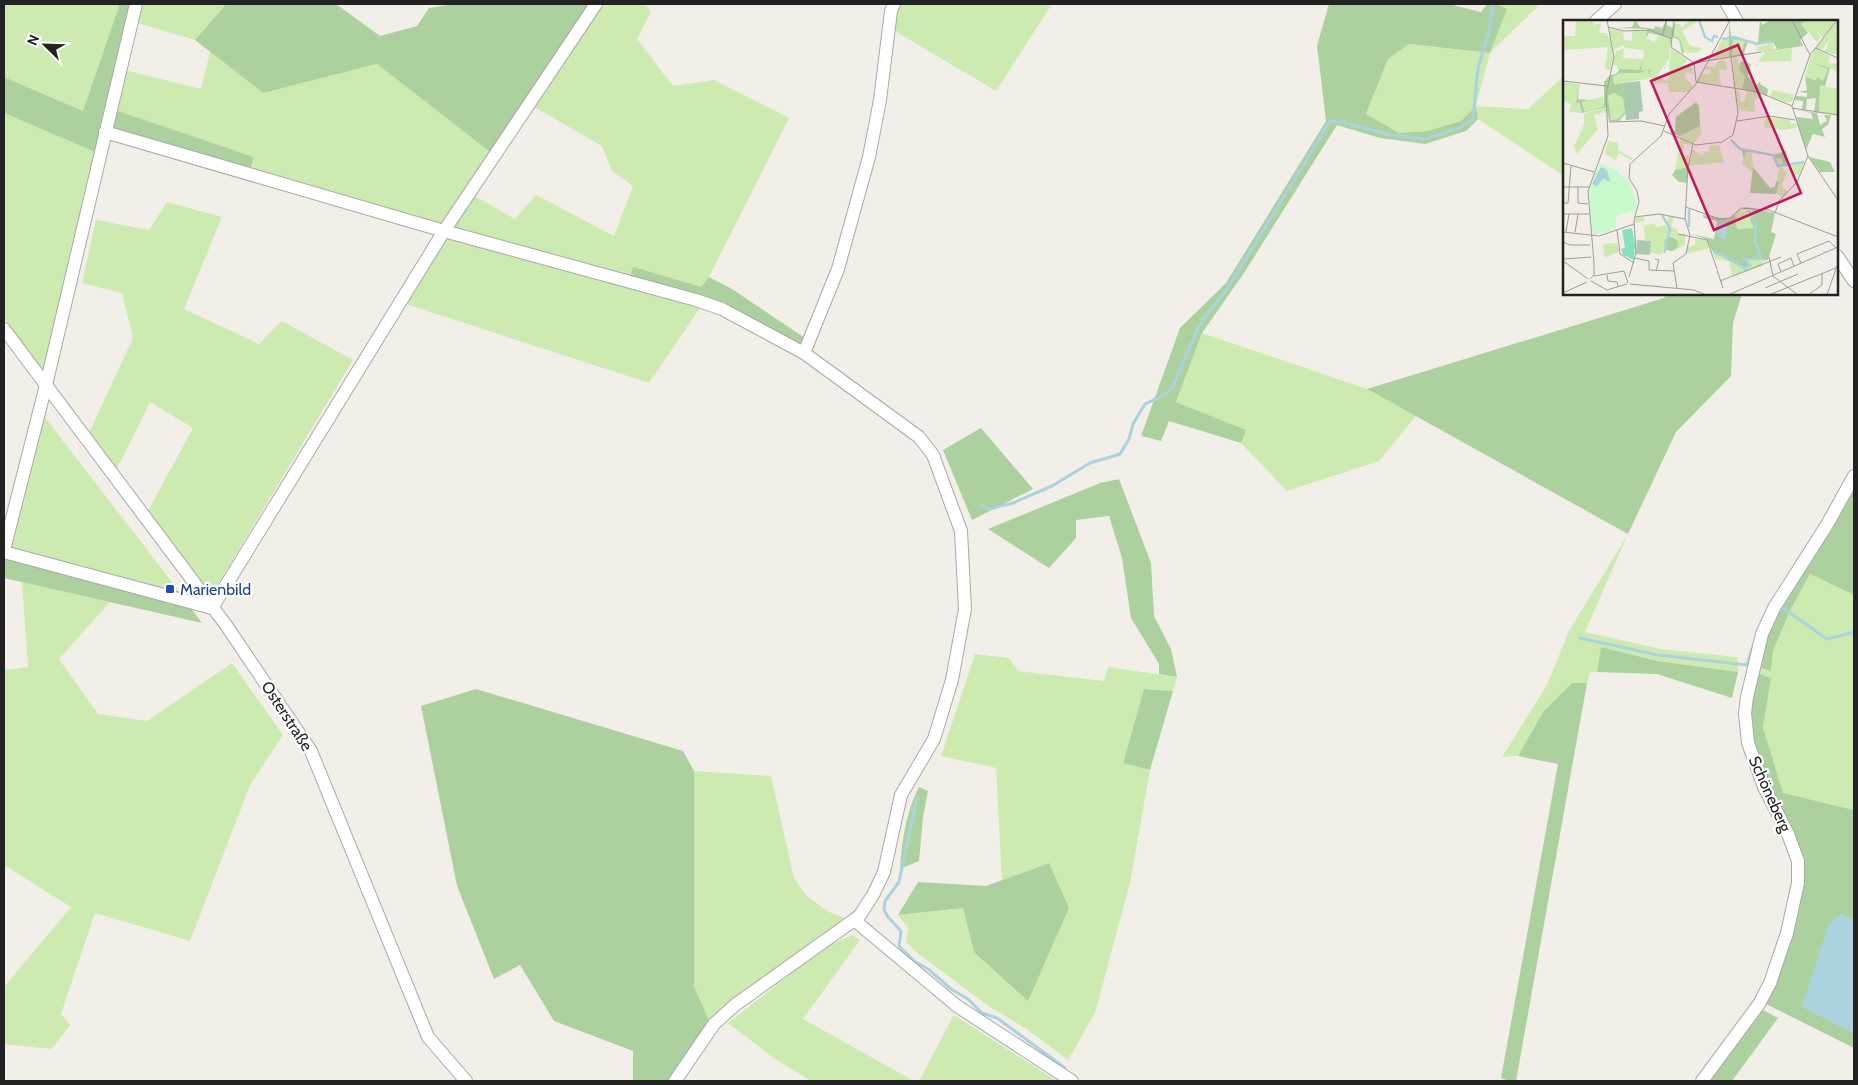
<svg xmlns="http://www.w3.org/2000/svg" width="1858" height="1085" font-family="Cabin,sans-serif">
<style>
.grass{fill:#cdebb0}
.forest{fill:#add19e}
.water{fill:#aad3df}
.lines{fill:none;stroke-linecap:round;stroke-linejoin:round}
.stream{stroke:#aad3df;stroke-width:3}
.minor-casing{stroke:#a9a9a9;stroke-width:14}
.minor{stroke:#fff;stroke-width:12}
.transit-dot{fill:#1a4fb4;stroke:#fff;stroke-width:2}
.labels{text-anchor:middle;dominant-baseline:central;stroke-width:4.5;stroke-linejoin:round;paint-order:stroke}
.transit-label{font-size:16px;fill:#164399;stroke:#fff;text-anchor:start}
.street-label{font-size:16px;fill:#222;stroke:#fff}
.inset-river{fill:none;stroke:#aad3df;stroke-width:2.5}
.inset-road{fill:none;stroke:#9f9d99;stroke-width:1}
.view{fill:#c2185b;fill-opacity:0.15;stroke:#c2185b;stroke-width:2.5}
.inset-edge{fill:none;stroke:#222;stroke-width:2.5}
</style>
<rect width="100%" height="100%" fill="#f2efe9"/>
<g class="grass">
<path d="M 4,4 L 116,4 L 119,6 L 83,111 L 4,77 Z"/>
<path d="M 142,4 L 226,4 L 195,40 L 137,23 Z"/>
<path d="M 604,4 L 645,4 L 651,12 L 637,39 L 673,86 L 714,80 L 789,118 L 709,277 L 701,287 L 633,268 L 630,278 L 452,227 L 475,196 L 515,219 L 536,195 L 614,236 L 633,186 L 612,171 L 602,146 L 534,107 Z"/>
<path d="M 901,4 L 1052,4 L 996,91 L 895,31 L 897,14 Z"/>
<path d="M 1499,4 L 1540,4 L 1490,53 L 1476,106 L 1528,109 L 1564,76 L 1564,176 L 1478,119 L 1476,106 L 1461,121 L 1427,131 L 1399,133 L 1366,114 L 1388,59 L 1408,44 L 1490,53 L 1507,9 Z"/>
<path d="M 210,52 L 263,93 L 377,64 L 490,152 L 442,224 L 250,169 L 253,157 L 115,110 L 125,70 L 201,89 Z"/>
<path d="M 4,113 L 95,152 L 43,372 L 4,318 Z"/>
<path d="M 167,202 L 222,217 L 184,309 L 259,344 L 282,321 L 353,360 L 211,596 L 148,511 L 193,428 L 150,402 L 116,470 L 89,433 L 133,338 L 122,293 L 82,283 L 96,220 L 149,230 Z"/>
<path d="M 447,237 L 700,308 L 649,383 L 406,304 Z"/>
<path d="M 1202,333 L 1367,389 L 1416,416 L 1379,461 L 1287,491 L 1241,443 L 1245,430 L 1176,402 Z"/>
<path d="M 43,415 L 182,595 L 9,548 Z"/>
<path d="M 1628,534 L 1585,632 L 1661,649 L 1737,657 L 1738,672 L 1658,661 L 1601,647 L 1597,672 L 1590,672 L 1587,683 L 1572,683 L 1543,712 L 1518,756 L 1502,757 L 1547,685 L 1569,631 Z"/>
<path d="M 1810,574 L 1854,595 L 1854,810 L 1783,793 L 1763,727 L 1771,678 L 1755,672 L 1756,666 L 1771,670 L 1773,651 L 1791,609 Z"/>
<path d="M 22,582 L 110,602 L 59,659 L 98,714 L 147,721 L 232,663 L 283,735 L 250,785 L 190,941 L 95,913 L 61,1014 L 70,1025 L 52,1049 L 4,1044 L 4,987 L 71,907 L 4,865 L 4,670 L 28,667 Z"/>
<path d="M 975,654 L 1009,658 L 1018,671 L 1104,681 L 1108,667 L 1177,677 L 1173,691 L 1144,689 L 1123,763 L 1150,770 L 1130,883 L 1095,1013 L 1068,1060 L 1028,1030 L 990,1007 L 916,952 L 906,942 L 908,928 L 898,915 L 963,908 L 974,952 L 1048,863 L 1002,880 L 996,768 L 941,756 Z"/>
<path d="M 694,771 L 771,776 L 794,878 L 806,895 L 827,911 L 849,920 L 710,1023 L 694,986 Z"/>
<path d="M 852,935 L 860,940 L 803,1019 L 914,1081 L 811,1081 L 775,1059 L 728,1023 L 825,947 Z"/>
<path d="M 954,1015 L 1057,1081 L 919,1081 Z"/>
</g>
<g class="forest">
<path d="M 116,4 L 131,4 L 95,152 L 4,113 L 4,77 L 83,111 L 119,6 Z"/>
<path d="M 226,4 L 336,4 L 380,36 L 417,26 L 429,8 L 454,4 L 589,4 L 490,152 L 377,64 L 263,93 L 195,40 Z"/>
<path d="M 1329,4 L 1449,4 L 1481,12 L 1487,4 L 1497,4 L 1507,9 L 1490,53 L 1409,44 L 1388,59 L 1366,114 L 1399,133 L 1427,131 L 1461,121 L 1476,106 L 1478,119 L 1466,131 L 1425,144 L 1380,138 L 1337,125 L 1244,273 L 1202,333 L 1176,402 L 1246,430 L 1241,443 L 1169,421 L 1161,441 L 1141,436 L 1180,328 L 1226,283 L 1326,121 L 1317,46 Z"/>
<path d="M 115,110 L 254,157 L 250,169 L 110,129 Z"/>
<path d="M 633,267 L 701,287 L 709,277 L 732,289 L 805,338 L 801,346 L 630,278 Z"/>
<path d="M 1666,294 L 1742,294 L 1733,323 L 1731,376 L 1676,432 L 1628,534 L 1367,389 L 1664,298 Z"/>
<path d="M 981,428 L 1033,489 L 972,520 L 943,450 Z"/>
<path d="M 1119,479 L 1151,563 L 1154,616 L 1171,649 L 1177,677 L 1159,674 L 1159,664 L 1131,618 L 1122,558 L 1109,516 L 1076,520 L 1076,538 L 1049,568 L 988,529 L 1100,483 Z"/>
<path d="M 1854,486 L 1854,595 L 1810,574 L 1791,609 L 1773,651 L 1771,671 L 1756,666 L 1780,604 Z"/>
<path d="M 4,558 L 190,607 L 202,623 L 4,578 Z"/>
<path d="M 1601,647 L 1658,661 L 1738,672 L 1732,698 L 1657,674 L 1597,672 Z"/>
<path d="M 1755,672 L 1771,678 L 1763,727 L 1783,793 L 1854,810 L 1854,920 L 1840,914 L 1802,1006 L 1854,1033 L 1854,1048 L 1764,1003 L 1803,860 L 1795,834 L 1770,788 L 1753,743 L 1751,697 Z"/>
<path d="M 1572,683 L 1587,683 L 1516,1081 L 1509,1081 L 1501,1078 L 1558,764 L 1518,756 L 1543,712 Z"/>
<path d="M 476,689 L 683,751 L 694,771 L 694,986 L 710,1023 L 672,1081 L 633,1081 L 633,1051 L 554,1021 L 520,965 L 494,979 L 457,886 L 421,706 Z"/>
<path d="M 1144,689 L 1173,691 L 1150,770 L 1123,763 Z"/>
<path d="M 919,787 L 928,791 L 923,817 L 919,861 L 900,869 C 902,840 906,812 919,787 Z"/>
<path d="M 1049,863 L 1069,908 L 1028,1001 L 974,952 L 963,908 L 898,915 L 918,882 L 986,886 Z"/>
<path d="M 1761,1009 L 1778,1018 L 1732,1081 L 1708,1081 Z"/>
</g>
<path class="water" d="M 1840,914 L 1854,920 L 1854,1033 L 1802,1007 L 1829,923 Z"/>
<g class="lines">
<g class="stream">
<path d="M 982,505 L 989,509 L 1013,503 L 1052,486 L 1090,463 L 1120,454 L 1129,439 L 1133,424 L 1145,404 L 1166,394 L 1172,388 L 1200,324 L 1229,286 L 1330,121 L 1342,122 L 1390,135 L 1425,139 L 1459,128 L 1473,119 L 1478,68 L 1489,32 L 1493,4"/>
<path d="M 1780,606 L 1827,639 L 1854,632"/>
<path d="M 1580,638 L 1658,655 L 1747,665 L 1753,646"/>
<path d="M 917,798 L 899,882 L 885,901 L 884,910 L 888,917 L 901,931 L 899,946 L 914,961 L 928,969 L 951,989 L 968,999 L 982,1013 L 997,1018 L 1065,1068"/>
</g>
<defs>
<g id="minor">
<path d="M 1727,4 L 1737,21"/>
<path d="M 1596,21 L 1615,4"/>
<path d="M 105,132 L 444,231 L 696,300 L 722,309 L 804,353 L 919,437 L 933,455 L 961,531 L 965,609 L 952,680 L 934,739 L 901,795 L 884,872 L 873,895 L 860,915 L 854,920 L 735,1005 L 714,1024 L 675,1081"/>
<path d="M 1837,256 L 1854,281"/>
<path d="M 4,329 L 226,625 L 311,751 L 428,1037 L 466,1081"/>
<path d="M 804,353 L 838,269 L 869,157 L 880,100 L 891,11 L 894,4"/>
<path d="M 4,550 L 46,385 L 136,4"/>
<path d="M 4,552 L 212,608"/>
<path d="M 212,608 L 444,231 L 596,4"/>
<path d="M 854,920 L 957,1006 L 1072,1081"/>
<path d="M 1702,1081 L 1759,1004 L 1770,983 L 1787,933 L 1798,883 L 1798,861 L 1788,834 L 1764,787 L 1748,743 L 1745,713 L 1747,697 L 1762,634 L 1774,608 L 1828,523 L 1854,476"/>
</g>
</defs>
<use href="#minor" class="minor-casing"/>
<use href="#minor" class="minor"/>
</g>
<rect class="transit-dot" x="165" y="584" width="10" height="10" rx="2.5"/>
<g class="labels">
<g class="transit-label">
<text x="180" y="589">Marienbild</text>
</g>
<g class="street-label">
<text transform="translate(287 716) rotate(57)">Osterstraße</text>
<text transform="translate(1770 794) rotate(66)">Schöneberg</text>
</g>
</g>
<g transform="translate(1563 20)">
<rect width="275" height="275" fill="#f2efe9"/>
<path d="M 13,0 L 30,0 L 31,5 L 38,3 L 36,13 L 43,13 L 48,22 L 50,37 L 47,50 L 42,49 L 45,27 L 0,30 L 0,16 L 12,16 ZM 127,0 L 137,0 L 119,11 L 127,26 L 140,28 L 133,33 L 121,32 L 117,19 L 111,16 L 112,4 L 117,4 L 119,8 ZM 244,0 L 274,0 L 260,17 L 251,9 L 258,17 L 254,22 L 238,4 ZM 275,0 L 275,35 L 262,32 L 267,19 L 258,31 L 253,28 ZM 46,8 L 60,11 L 61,20 L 69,21 L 69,11 L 84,10 L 83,18 L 91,22 L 96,15 L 107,19 L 106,39 L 93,57 L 105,61 L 108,28 L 125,40 L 120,45 L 122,49 L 129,46 L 130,54 L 124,52 L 121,57 L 130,66 L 126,72 L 106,72 L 105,63 L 93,64 L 90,58 L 51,64 L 50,57 L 57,53 L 77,53 L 86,50 L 87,57 L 87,49 L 78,51 L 80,39 L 76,51 L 54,49 L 54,45 L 49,45 L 53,31 L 61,28 L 60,38 L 80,39 L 81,30 L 62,28 L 60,25 L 51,30 ZM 160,18 L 166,20 L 166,37 L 147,41 ZM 170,18 L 182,21 L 178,34 L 169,35 ZM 210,22 L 211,29 L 202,32 L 229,28 L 228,41 L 195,42 L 202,32 L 194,31 L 195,27 ZM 252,29 L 267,36 L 265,43 L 275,44 L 275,51 L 246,42 ZM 170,37 L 174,37 L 175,43 L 178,43 L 176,49 L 183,57 L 179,69 L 172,67 ZM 161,40 L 165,50 L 156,50 L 158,65 L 134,62 L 139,54 L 147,54 L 148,50 L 141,50 L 143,46 L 152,47 L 155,41 ZM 246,43 L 265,48 L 260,61 L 242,57 ZM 0,62 L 17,64 L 13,82 L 16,82 L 19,93 L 6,92 L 8,84 L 0,81 ZM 257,65 L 275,69 L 275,95 L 256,93 ZM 172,68 L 177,74 L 177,82 L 181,81 L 184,71 L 198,74 L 191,81 L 192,92 L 176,90 ZM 209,70 L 215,71 L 231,75 L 229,82 L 222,82 L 207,77 ZM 51,73 L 60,78 L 62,92 L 55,99 L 47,100 L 45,76 ZM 40,77 L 41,86 L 22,92 L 19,81 ZM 43,87 L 44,92 L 31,95 L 35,109 L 14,134 L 11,126 L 21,105 L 21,94 ZM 203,97 L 227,100 L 228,104 L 233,103 L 234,108 L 220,110 L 201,107 ZM 137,106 L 139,113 L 130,124 L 117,116 ZM 118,117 L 129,125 L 121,124 L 119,135 L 126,135 L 124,147 L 112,150 ZM 45,121 L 55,123 L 55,130 L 70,138 L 68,140 L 56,133 L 53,140 L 42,134 ZM 146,125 L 156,125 L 161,142 L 126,146 L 130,129 L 141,138 L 138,135 L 147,130 ZM 183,132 L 189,132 L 190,152 L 179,144 ZM 212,138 L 219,139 L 225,145 L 242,143 L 236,156 L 230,153 L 230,148 L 217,146 L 224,153 L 218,166 L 225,172 L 219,177 L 213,173 L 216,146 ZM 190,189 L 187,200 L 191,208 L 174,209 L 172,194 ZM 105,196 L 111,197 L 108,207 L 115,209 L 115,214 L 122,214 L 122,225 L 114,229 L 114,218 L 105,216 L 98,235 L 87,233 L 88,221 L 82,220 L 80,201 L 71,203 L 72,198 L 81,197 L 81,206 L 92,203 L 93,207 L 104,205 ZM 132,219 L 143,220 L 146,228 L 124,234 L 123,228 L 132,225 ZM 54,223 L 56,232 L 41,238 L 40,224 ZM 150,232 L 182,249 L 187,245 L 183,239 L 205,240 L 199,242 L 200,246 L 169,257 L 166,241 L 152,239 Z" fill="#cdebb0"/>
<path d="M 72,0 L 77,7 L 91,9 L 92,6 L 99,8 L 104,0 L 104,5 L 110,8 L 113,0 L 111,16 L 117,19 L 121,32 L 119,34 L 116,20 L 109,17 L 106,29 L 107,18 L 86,13 L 83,18 L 84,9 L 53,8 L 69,7 ZM 166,0 L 168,16 L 195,23 L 193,29 L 194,24 L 185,21 L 181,33 L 184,34 L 166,37 ZM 170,19 L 182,21 L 178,34 L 169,35 ZM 197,0 L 199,5 L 208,0 L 244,0 L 238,4 L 245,13 L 237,20 L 240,26 L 193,33 L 214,29 L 210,22 L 195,24 ZM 80,39 L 78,51 L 87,49 L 87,57 L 85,50 L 77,53 L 57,53 L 50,57 L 51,64 L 60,63 L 63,93 L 56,101 L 46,101 L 43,87 L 19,93 L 16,82 L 13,83 L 16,66 L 15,79 L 25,80 L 19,82 L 22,92 L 41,86 L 41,62 L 47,55 L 53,54 L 57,49 L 76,50 ZM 51,73 L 60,78 L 62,92 L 55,99 L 48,100 L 45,76 ZM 178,41 L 188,44 L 185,56 L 193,65 L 198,61 L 197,64 L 205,69 L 204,76 L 179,69 L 182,57 L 176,49 ZM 246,42 L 267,48 L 262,66 L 257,65 L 256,93 L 251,92 L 253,78 L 244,79 L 243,90 L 239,89 L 240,81 L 232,80 L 233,76 L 244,77 L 244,73 L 236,72 L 244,70 L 242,57 L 253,60 L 254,57 L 260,61 L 265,49 ZM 133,82 L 136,86 L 137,106 L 117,116 L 106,113 L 112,111 L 113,97 ZM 231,89 L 254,93 L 257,105 L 264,101 L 261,95 L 268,95 L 265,105 L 259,109 L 262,117 L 250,114 L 243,130 L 233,97 L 250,99 L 248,93 ZM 189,130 L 210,135 L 223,131 L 225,145 L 221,146 L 219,139 L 212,138 L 216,147 L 210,136 L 189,132 L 183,132 L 181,139 L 179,131 ZM 246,137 L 267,142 L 272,152 L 257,152 ZM 124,147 L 124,163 L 116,162 L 109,155 L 87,155 L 109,155 L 112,150 ZM 190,147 L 207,168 L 212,167 L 213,161 L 216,162 L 213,174 L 187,173 ZM 183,187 L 212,193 L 208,212 L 213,214 L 205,240 L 183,239 L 187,245 L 182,249 L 150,232 L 143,219 L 128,214 L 151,219 L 154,201 L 141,198 L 139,195 L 165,199 ZM 190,189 L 187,200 L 191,208 L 174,209 L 172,194 L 177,190 ZM 156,203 L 164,203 L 162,219 L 155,216 ZM101 224a7 7 0 1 1 14 0a7 7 0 1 1-14 0Z" fill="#add19e" fill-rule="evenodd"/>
<path d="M 77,61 L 80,91 L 76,92 L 76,99 L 63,100 L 60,63 ZM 74,220 L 88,221 L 87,235 L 73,234 Z" fill="#aacbaf"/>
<path d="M 38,144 L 55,150 L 55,154 L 66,160 L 74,185 L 73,190 L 53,196 L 53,209 L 30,215 L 26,173 L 31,154 Z" fill="#c8facc"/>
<path d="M 69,208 L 72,225 L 71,240 L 60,235 L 58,229 L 62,228 L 59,210 Z" fill="#88e0be"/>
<path d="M 38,147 L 44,150 L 47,161 L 56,165 L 40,159 L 34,166 L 29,164 ZM 155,203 L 164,203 L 163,219 L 155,216 Z" fill="#aad3df"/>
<path class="inset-river" d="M 136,0 L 142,17 L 149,21 L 151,16 L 155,17M 159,19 L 171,17 L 194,24 L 209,21M 168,120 L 177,129 L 210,135 L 215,146 L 241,142M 186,191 L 193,204 L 192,222M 99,195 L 107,209 L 101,233M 126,207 L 126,189M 150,232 L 166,238M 167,238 L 182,249 L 186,245M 188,247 L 182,239 L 197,239 L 198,237 L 192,222"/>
<path class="inset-road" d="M 111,0 L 108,27 L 131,43 L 133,62M 229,0 L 247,35M 274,0 L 247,35 L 229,86 L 245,136 L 275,180M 45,7 L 61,11 L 87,10 L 109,19M 100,15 L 103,0M 252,28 L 275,38M 131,43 L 198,32M 0,61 L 44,66M 133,62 L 195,72 L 229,86M 229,88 L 275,95M 174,101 L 207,96 L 232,100M 46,102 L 78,101 L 102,106M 101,111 L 133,125 L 159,122 L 170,115 L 175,93 L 168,37M 0,143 L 31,152M 0,167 L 26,167M 15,167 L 15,183 L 25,184M 0,183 L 5,183 L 8,146M 123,187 L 156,199 L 167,198 L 178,188 L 206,190 L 275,217M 212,193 L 216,181 L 234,162 L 245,136M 0,194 L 26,194M 72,197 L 96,194 L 122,199 L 127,215M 122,199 L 125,147 L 130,124M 54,210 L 57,234 L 71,243M 0,212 L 36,216 L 71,204M 3,212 L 6,194M 12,212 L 15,194M 115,214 L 144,220 L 154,249M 0,222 L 7,225 L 27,225M 206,237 L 210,256 L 235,275M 72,238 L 86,241 L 86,250 L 111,251M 1,239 L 28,237M 92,239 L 96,240 L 93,251M 0,241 L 25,259M 238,243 L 234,234 L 266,221 L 273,228M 154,250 L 160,268M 218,252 L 215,244 L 228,238 L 231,246M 44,255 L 45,261 L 54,262 L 55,266M 31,256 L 61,251 L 65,263M 66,257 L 73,233 L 71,200 L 76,182 L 74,171 L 66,158 L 67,144 L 98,116 L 106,94 L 133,64 L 167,0M 27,259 L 31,255 L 31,243 L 25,171 L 45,116 L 43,75 L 51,37 L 44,0M 28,261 L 44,270 L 64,264M 157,261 L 218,237M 216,262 L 235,254M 67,264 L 131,270 L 143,275M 114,268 L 110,243 L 123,234 L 127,215M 202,268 L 216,262M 0,273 L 24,262M 165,275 L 275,227M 206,275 L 275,247M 245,275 L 259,265 L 259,253M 264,275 L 275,243"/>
<path class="view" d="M 175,25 L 238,173 L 151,210 L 88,61 Z"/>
<rect width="275" height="275" class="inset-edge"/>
</g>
<rect width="1858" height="1085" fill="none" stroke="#222222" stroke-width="10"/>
<g transform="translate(45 45) rotate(293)" stroke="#ffffff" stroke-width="4" paint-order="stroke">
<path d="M0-4L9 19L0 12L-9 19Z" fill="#222222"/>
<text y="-8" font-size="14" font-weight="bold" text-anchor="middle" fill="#222222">N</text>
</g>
</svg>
